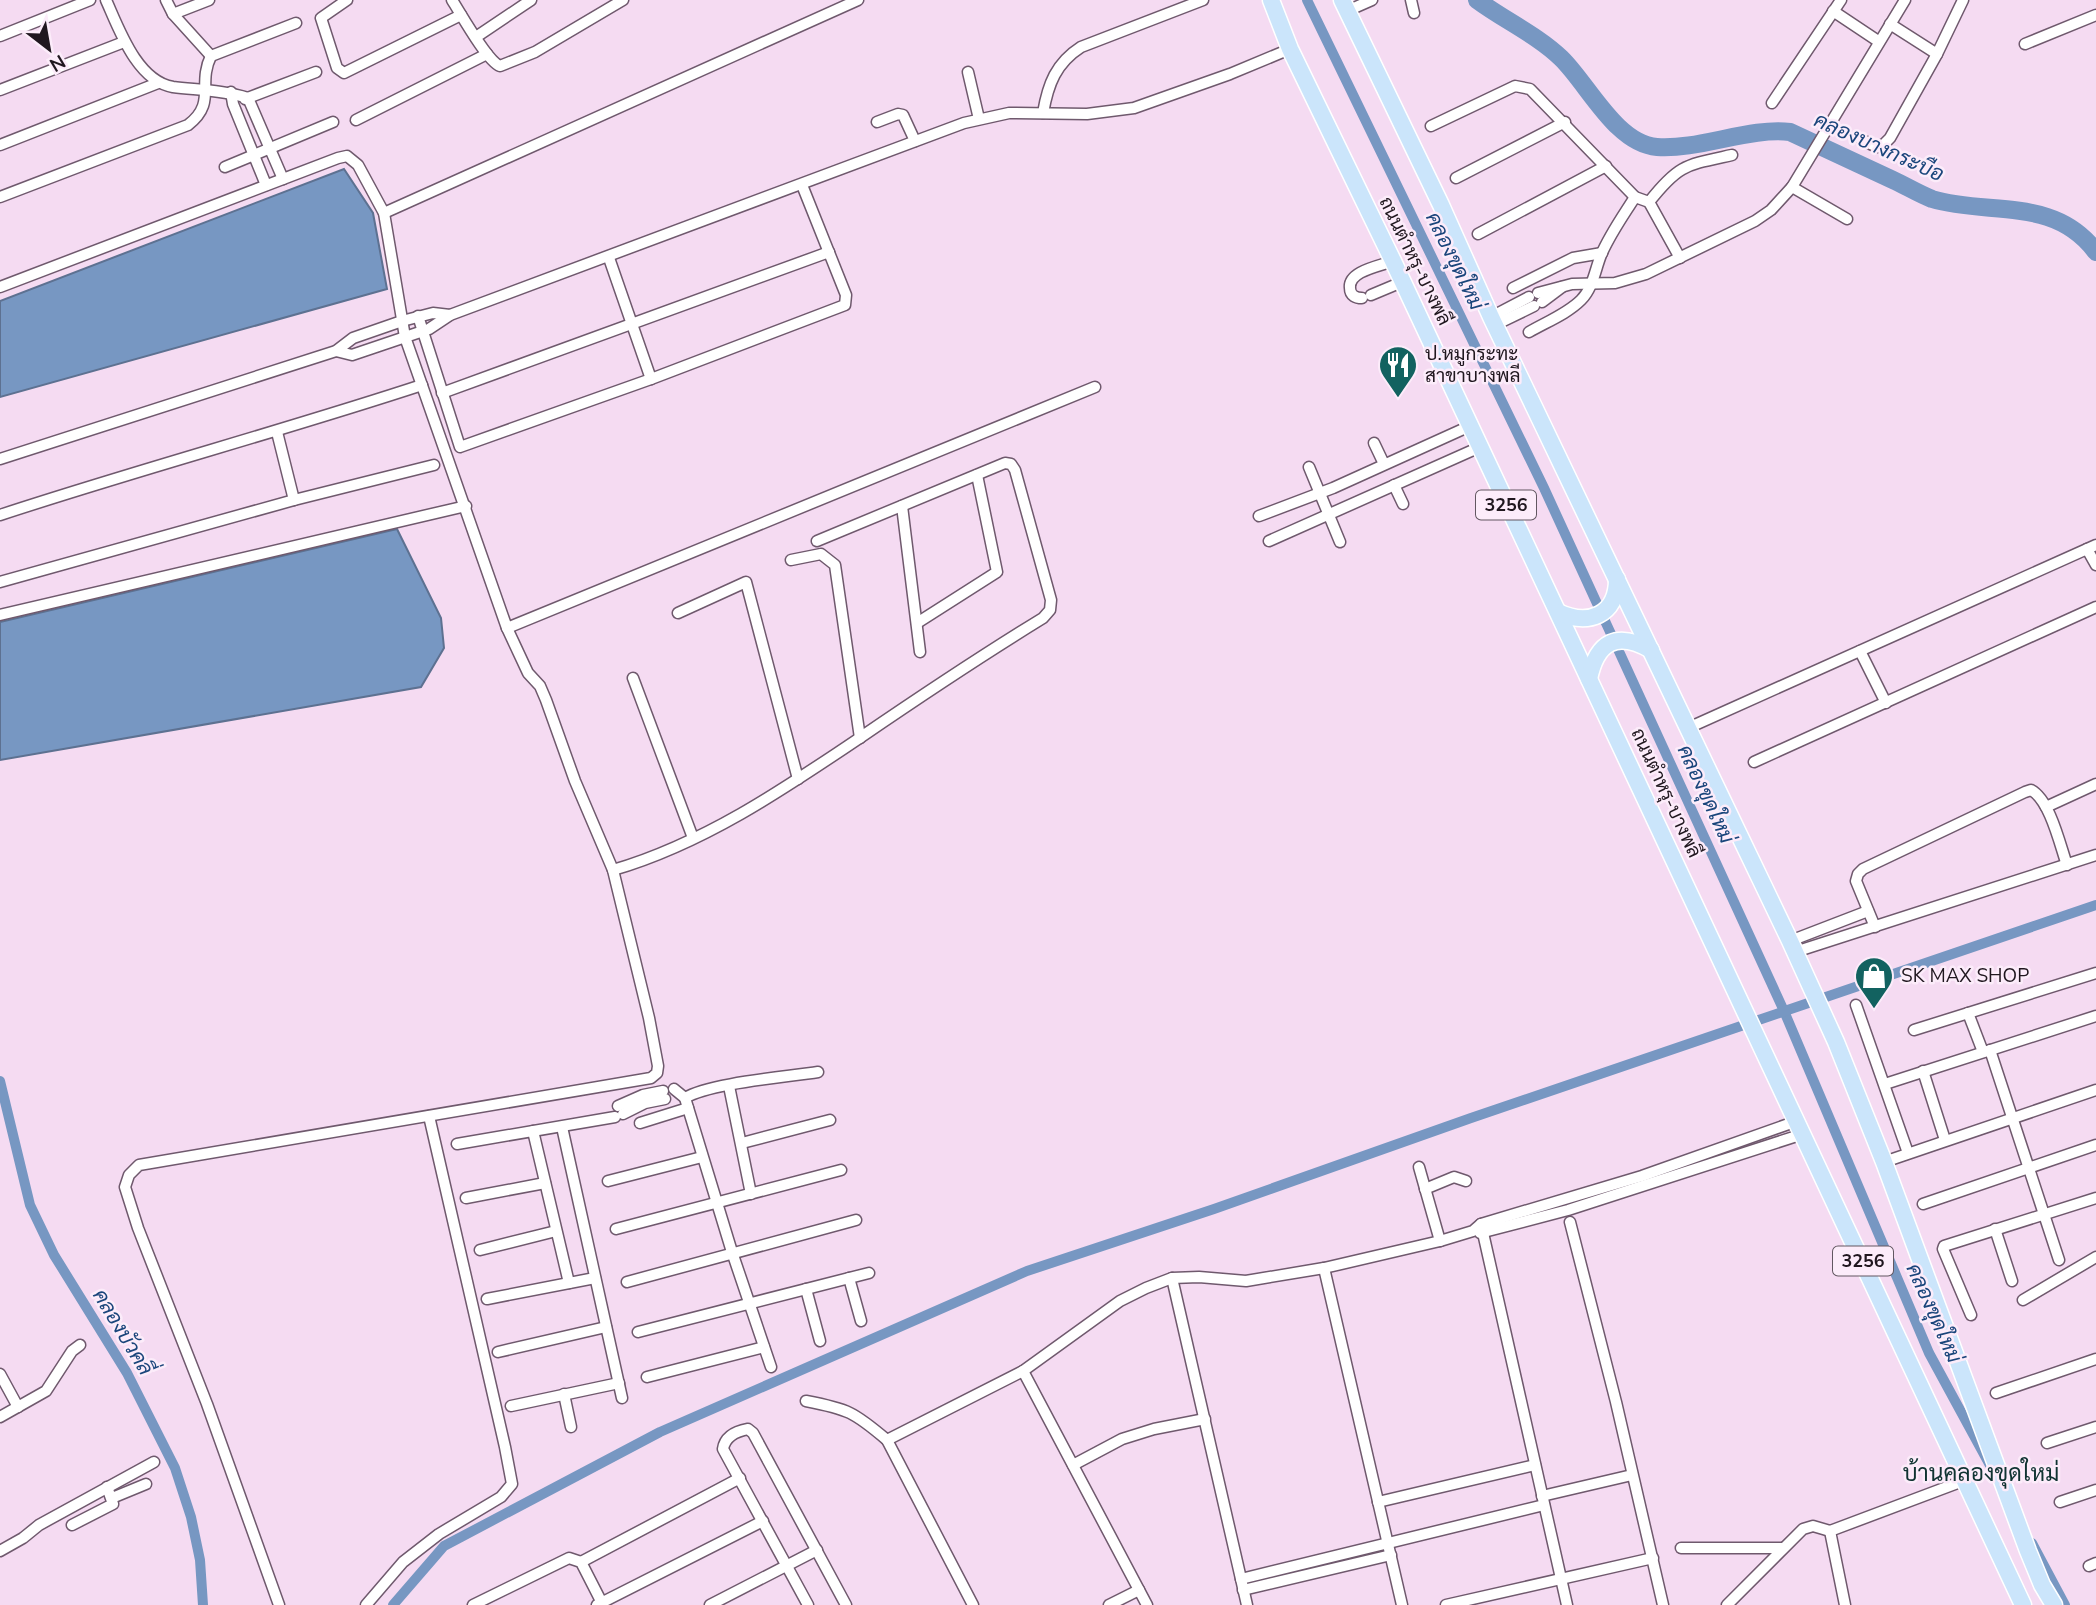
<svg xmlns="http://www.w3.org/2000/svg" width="2096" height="1605" font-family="'Nunito Sans',Sarabun,sans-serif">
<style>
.water{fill:#7797c2;stroke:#5d7191;stroke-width:2}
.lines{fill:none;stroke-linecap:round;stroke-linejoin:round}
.canal{stroke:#7797c2;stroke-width:10}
.river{stroke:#7797c2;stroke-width:18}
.street-casing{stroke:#6f596d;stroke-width:13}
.primary-casing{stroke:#fff;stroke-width:19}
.street{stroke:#fff;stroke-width:10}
.primary{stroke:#cbe5fb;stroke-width:16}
.labels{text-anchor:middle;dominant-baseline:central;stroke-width:5;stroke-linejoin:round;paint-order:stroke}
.shield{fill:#fcecfa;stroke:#625761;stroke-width:2}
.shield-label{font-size:18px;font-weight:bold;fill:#20171f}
.street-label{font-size:19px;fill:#20171f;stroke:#fcecfa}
.poi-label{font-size:19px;fill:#20171f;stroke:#fcecfa;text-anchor:start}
.water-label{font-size:21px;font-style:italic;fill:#1a457b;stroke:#fcecfa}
.quarter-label{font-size:23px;fill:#103332;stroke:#fcecfa}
</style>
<rect width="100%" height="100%" fill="#f5dbf2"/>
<g class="water">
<path d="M 344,169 L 373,213 L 387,289 L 0,397 L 0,301 Z"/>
<path d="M 397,529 L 441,618 L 444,648 L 421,687 L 0,760 L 0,622 Z"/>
</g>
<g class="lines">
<g class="canal">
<path d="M 1307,0 L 1544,488 L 1784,1011 L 1929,1353 L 1991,1467"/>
<path d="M 0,1081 L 30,1205 L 54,1255 L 127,1373 L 175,1468 L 191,1517 L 200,1560 L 203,1605"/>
<path d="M 2032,1543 L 2065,1605"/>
<path d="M 393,1605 L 444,1546 L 660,1432 L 1027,1271 L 1214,1209 L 1471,1118 L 2096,905"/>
</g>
<path class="river" d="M 1477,0 C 1504,20 1537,35 1561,58 C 1588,84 1616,144 1657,147 C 1699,150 1750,127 1790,132 C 1825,148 1859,164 1893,180 C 1906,186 1919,194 1932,199 C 1989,216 2055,196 2096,252"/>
<defs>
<g id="street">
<path d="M 106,0 C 119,29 137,81 173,87 C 198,90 223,90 248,98 L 283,179"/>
<path d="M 166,0 L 173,14 L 211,56"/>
<path d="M 347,0 L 321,18 L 337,68 L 344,73 L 461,15"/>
<path d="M 452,0 C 461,14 487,61 500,66 L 535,52 L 623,0"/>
<path d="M 1411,0 L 1414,13"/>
<path d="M 1347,11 L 1372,0"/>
<path d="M 1833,11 L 1878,41"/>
<path d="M 173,14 L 209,0"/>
<path d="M 1890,24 L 1937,54"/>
<path d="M 0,36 L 90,0"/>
<path d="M 476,37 L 531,0"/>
<path d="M 2025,44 L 2096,15"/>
<path d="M 968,72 L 979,119"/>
<path d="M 0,90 L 124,42"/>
<path d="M 231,92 L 233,104 L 266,185"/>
<path d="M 245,99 L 316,72"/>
<path d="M 1772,103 L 1841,0"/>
<path d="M 1043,113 C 1048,84 1056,63 1081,47 L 1203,0"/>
<path d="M 356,120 L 487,54"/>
<path d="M 877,122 L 898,114 L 903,115 L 915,141"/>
<path d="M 1431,126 L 1515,86 L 1530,89 L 1635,197 L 1649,202 C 1679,164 1686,165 1732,155"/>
<path d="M 1862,140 L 1877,147 L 1884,144 L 1890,138 L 1937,54 L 1963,0"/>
<path d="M 0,145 L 158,83"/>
<path d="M 225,167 L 333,122"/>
<path d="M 1456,178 L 1565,122"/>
<path d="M 1792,187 L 1847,219"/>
<path d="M 0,197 L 188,125 C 217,103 197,84 211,56 L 296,23"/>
<path d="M 1649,202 L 1680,258"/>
<path d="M 384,213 L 858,0"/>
<path d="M 1478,234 L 1606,166"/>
<path d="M 609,258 L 651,379"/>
<path d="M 0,287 L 338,158 L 347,156 L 358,165 L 384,213 L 405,337 L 507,628 L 528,673 L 540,686 L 546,700 L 575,781 L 613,870 L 649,1018 L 658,1066 L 657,1073 L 651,1078 L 139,1165 L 129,1175 L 125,1187 L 138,1228 L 207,1404 L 279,1605"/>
<path d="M 1513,288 L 1573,258 L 1602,253"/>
<path d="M 1538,293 L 1572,284 L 1615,283 L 1646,274 L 1755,221 L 1771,210 L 1792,187 L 1905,0"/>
<path d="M 1371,295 L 1402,282"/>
<path d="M 1362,298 C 1356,298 1350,296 1350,288 C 1348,271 1380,266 1393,261"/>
<path d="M 1542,302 L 1562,287"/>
<path d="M 418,316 L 460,447 L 651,379 L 845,305 L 846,295 L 802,185"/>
<path d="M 1491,317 L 1529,297"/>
<path d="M 1495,325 L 1534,306"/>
<path d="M 1529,332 C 1546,322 1567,314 1581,300 C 1593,288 1595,270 1601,255 C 1610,234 1623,216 1635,197"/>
<path d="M 336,351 L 352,355 L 429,329 L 450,315 L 964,123 L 1009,113 L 1087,114 L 1134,108 L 1230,74 L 1290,49"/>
<path d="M 442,393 L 829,252"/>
<path d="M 277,432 L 294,500"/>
<path d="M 1374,443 L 1384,464"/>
<path d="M 0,459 L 336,351 L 353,338 L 402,321 L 433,313 L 450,315"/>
<path d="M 1309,467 L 1340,542"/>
<path d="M 1394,485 L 1403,504"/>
<path d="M 902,506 L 920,652"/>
<path d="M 0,515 C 140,469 282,431 422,385"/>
<path d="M 1259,516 L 1333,488 L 1470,426"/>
<path d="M 1269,541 L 1480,447"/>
<path d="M 2087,549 L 2096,565"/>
<path d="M 791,560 L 821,554 L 835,565 L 860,738"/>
<path d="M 0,582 L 294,500 L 434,465"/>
<path d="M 678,613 L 746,582 L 798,779"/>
<path d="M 0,615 L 466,506"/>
<path d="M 917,623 L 997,572 L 977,475"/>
<path d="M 507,628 L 1095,387"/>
<path d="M 1860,651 L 1886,703"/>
<path d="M 633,678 L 693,838"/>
<path d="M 1688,728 L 2096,545"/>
<path d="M 1754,762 L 2096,607"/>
<path d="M 2046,807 L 2096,784"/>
<path d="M 613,870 C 703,844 784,789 861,737 C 921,696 981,656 1043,618 L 1050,610 L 1051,600 L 1015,470 L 1011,464 L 1005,463 L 817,541"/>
<path d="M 1875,927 L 1856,881 L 1858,874 L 1863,869 L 2025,792 L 2031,790 C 2050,800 2060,845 2067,865"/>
<path d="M 1790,941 L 1868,911"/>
<path d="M 1795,952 L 2096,855"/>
<path d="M 1856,1005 L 1908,1153"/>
<path d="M 1968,1013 L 1983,1052"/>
<path d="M 1914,1030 L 2096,973"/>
<path d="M 1990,1050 L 2059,1260"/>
<path d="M 1923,1071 L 1945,1140"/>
<path d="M 1885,1084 L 2096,1016"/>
<path d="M 729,1086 L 751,1194"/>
<path d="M 674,1089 L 685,1098 L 732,1252 L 771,1367"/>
<path d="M 685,1098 C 709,1083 787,1077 818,1072"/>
<path d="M 618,1106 L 643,1095 L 663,1091"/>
<path d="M 623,1114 L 645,1103 L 665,1099"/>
<path d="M 640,1123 L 688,1108"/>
<path d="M 562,1127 L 622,1398"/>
<path d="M 533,1131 L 569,1283"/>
<path d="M 742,1143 L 830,1120"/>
<path d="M 457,1144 L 615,1117"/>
<path d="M 1884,1162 L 2096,1090"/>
<path d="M 1419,1167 L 1440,1241"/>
<path d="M 608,1181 L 702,1157"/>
<path d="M 1425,1189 L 1454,1177 L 1466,1181"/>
<path d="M 466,1198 L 545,1183"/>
<path d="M 1923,1204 L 2096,1145"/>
<path d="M 1570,1222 L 1616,1402 L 1663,1605"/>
<path d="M 1481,1224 L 1567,1605"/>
<path d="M 616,1229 L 841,1170"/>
<path d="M 1995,1229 L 2012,1281"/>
<path d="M 1480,1233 L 1568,1210 L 1803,1134"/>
<path d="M 480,1250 L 556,1231"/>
<path d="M 1324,1268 L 1402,1605"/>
<path d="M 849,1278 L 861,1321"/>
<path d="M 1172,1278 L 1247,1605"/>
<path d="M 627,1282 L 856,1220"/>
<path d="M 806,1289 L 820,1341"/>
<path d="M 487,1299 L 595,1278"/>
<path d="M 2023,1300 L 2096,1257"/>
<path d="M 1971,1315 L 1943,1249 L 1944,1246 L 2096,1198"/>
<path d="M 638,1332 L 869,1273"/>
<path d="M 498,1352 L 606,1327"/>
<path d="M 1023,1371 L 1147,1605"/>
<path d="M 0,1374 L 18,1407"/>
<path d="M 647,1377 L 764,1347"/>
<path d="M 1996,1393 L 2096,1359"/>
<path d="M 564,1394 L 571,1427"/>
<path d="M 806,1401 C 848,1409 854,1412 887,1440 L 1023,1371 L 1120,1301 L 1146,1288 L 1172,1278 L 1199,1277 L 1246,1281 L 1324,1268 L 1440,1241 L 1473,1231 L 1481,1224 L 1642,1176 L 1797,1121"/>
<path d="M 511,1406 L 619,1383"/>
<path d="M 0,1417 L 46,1391 L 72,1351 L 80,1345"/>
<path d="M 887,1440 L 973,1605"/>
<path d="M 2047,1443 L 2096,1427"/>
<path d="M 1073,1465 L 1122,1439 L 1154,1429 L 1205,1419"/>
<path d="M 1542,1496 L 1632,1475"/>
<path d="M 112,1498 L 146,1484"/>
<path d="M 1378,1502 L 1535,1465"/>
<path d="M 2060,1502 L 2096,1490"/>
<path d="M 72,1525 L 113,1504 L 107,1487"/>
<path d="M 1681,1548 L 1783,1548"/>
<path d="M 0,1551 L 23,1538 L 39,1525 L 154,1462"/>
<path d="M 581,1562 L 740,1478"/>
<path d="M 2089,1566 L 2096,1563"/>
<path d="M 1241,1579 L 1544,1505"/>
<path d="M 1243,1590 L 1391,1555"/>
<path d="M 366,1605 L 403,1562 L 439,1534 L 501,1497 L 512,1484 L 505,1447 L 429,1116"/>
<path d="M 473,1605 L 569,1558 L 581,1562 L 603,1605"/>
<path d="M 597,1605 L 763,1521"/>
<path d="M 710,1605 L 817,1550"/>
<path d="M 808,1605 L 723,1449 C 725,1436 737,1431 748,1429 L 753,1433 L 846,1605"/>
<path d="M 1109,1605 L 1139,1590"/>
<path d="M 1446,1605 L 1653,1558"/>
<path d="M 1727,1605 L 1803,1529 L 1813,1526 L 1830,1531"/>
<path d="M 1845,1605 L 1830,1531 L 1963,1481"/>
</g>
<g id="primary">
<path d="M 1271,0 L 1290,49 L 1393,261 L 2023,1605"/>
<path d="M 1342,0 L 1441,205 L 1491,317 L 1790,941 L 1836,1042 L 1884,1162 L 2028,1551 L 2042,1585 L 2054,1605"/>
<path d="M 1558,612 C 1588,626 1617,616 1617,579"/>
<path d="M 1589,679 C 1597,641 1617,631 1651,650"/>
</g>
</defs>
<use href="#street" class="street-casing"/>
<use href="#primary" class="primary-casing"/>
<use href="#street" class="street"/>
<use href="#primary" class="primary"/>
</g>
<defs>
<symbol id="restaurant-pin" viewBox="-11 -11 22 30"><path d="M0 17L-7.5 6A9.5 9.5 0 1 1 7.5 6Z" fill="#126260" stroke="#fcecfa"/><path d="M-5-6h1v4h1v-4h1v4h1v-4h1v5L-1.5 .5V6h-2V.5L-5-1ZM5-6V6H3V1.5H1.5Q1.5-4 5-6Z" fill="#fff"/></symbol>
<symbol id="shop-pin" viewBox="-11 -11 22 30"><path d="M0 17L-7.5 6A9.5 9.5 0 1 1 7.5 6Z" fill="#126260" stroke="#fcecfa"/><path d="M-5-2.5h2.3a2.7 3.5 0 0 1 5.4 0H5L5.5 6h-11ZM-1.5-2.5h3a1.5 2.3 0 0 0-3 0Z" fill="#fff"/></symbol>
</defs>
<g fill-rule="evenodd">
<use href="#restaurant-pin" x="1376" y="343" width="44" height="60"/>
<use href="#shop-pin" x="1852" y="954" width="44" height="60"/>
</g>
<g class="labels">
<g class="shield">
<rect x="1476" y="490.5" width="60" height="29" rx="5"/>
<rect x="1833" y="1246.5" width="60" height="29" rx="5"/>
</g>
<g class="shield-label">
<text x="1506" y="505">3256</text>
<text x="1863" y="1261">3256</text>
</g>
<g class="street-label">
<text transform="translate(1415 261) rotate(64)">ถนนตำหรุ-บางพลี</text>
<text transform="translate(1666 793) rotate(65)">ถนนตำหรุ-บางพลี</text>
</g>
<g class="poi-label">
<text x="1425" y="354">ป.หมูกระทะ<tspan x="1425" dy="22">สาขาบางพลี</tspan></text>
<text x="1901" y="976">SK MAX SHOP</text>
</g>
<g class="water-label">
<text transform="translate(1879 147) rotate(24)">คลองบางกระบือ</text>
<text transform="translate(1455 261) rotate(64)">คลองขุดใหม่</text>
<text transform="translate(1706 794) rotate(65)">คลองขุดใหม่</text>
<text transform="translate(1934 1313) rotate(66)">คลองขุดใหม่</text>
<text transform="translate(123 1332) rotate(59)">คลองบัวคลี่</text>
</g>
<g class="quarter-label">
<text x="1981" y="1473">บ้านคลองขุดใหม่</text>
</g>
</g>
<g transform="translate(49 49) rotate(149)" stroke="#fcecfa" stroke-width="5" paint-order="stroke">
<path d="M0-5L12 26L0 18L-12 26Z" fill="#20171f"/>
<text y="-10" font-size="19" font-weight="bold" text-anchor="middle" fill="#20171f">N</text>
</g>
</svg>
